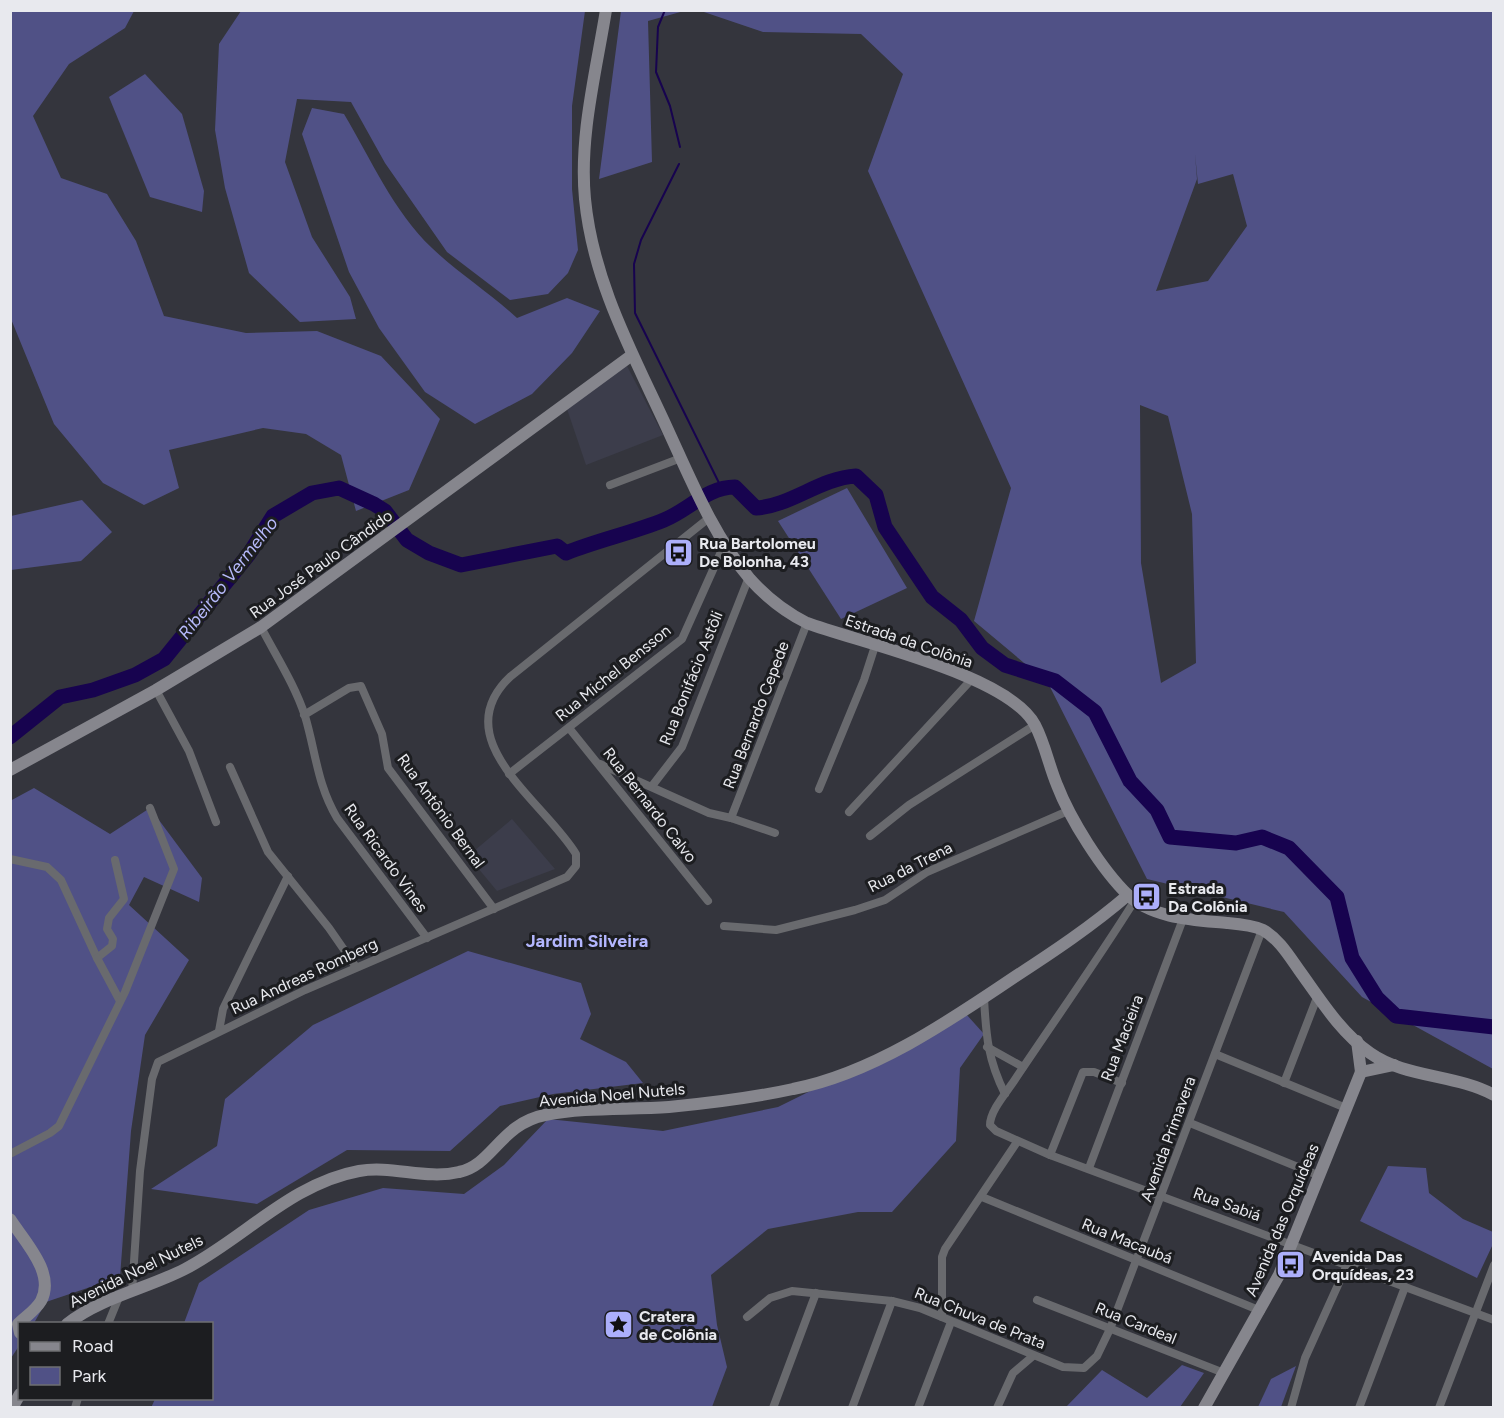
<svg xmlns="http://www.w3.org/2000/svg" width="1504" height="1418" font-family="Figtree,sans-serif">
<style>
.built{fill:#3c3d4b}
.green{fill:#505186;fill-rule:evenodd}
.lines{fill:none;stroke-linecap:round;stroke-linejoin:round}
.stream{stroke:#17034f;stroke-width:2}
.river{stroke:#17034f;stroke-width:15}
.street{stroke:#696a6e;stroke-width:8}
.secondary{stroke:#86868d;stroke-width:12}
.labels{text-anchor:middle;dominant-baseline:central;stroke-width:6;stroke-linejoin:round;paint-order:stroke}
.poi-label{font-size:16px;font-weight:bold;fill:#e8e9ee;stroke:#1c1d20;text-anchor:start}
.street-label{font-size:16px;fill:#e8e9ee;stroke:#1c1d20}
.water-label{font-size:18px;font-style:italic;fill:#b6b9fa;stroke:#1c1d20}
.neighbourhood-label{font-size:18px;font-weight:bold;fill:#b3b6fd;stroke:#1c1d20}
</style>
<rect width="100%" height="100%" fill="#34353d"/>
<g class="built">
<path d="M 627,366 L 663,435 L 586,465 L 567,409 Z"/>
<path d="M 512,819 L 555,869 L 497,891 L 468,856 Z"/>
</g>
<g class="green">
<path d="M 10,11 L 134,11 L 125,28 L 69,64 L 33,116 L 61,178 L 107,194 L 136,241 L 164,316 L 246,333 L 317,331 L 381,356 L 440,419 L 409,490 L 356,511 L 341,455 L 306,434 L 263,428 L 169,450 L 179,488 L 144,505 L 103,483 L 54,424 L 11,319 Z"/>
<path d="M 241,11 L 585,11 L 572,106 L 572,189 L 578,250 L 568,273 L 548,294 L 510,300 L 447,252 L 385,163 L 351,102 L 297,99 L 285,162 L 312,237 L 350,297 L 356,319 L 300,322 L 249,273 L 225,188 L 215,130 L 219,44 Z"/>
<path d="M 621,11 L 684,11 L 648,21 L 652,162 L 599,179 Z"/>
<path d="M 701,11 L 1493,11 L 1493,1069 L 1362,997 L 1284,912 L 1147,879 L 1048,683 L 974,621 L 1011,488 L 868,171 L 903,74 L 861,34 L 763,32 ZM 1195,154 L 1198,184 L 1233,174 L 1247,226 L 1208,281 L 1156,291 L 1197,179 ZM 1140,405 L 1168,416 L 1192,514 L 1196,663 L 1161,683 L 1141,563 Z"/>
<path d="M 145,74 L 182,114 L 204,191 L 202,212 L 150,197 L 109,97 Z"/>
<path d="M 312,108 L 344,114 C 371,159 393,211 432,248 C 458,273 490,293 517,318 L 567,298 L 600,311 L 572,353 L 532,394 L 475,424 L 425,392 L 379,328 L 349,272 L 302,134 Z"/>
<path d="M 847,488 L 907,588 L 841,619 L 778,521 Z"/>
<path d="M 82,500 L 112,532 L 81,561 L 11,570 L 11,516 Z"/>
<path d="M 34,788 L 110,834 L 150,808 L 202,878 L 199,902 L 144,877 L 129,905 L 189,960 L 145,1035 L 131,1131 L 120,1277 L 46,1302 L 34,1323 L 20,1324 L 19,1346 L 11,1358 L 10,801 Z"/>
<path d="M 468,951 L 581,983 L 591,1014 L 580,1039 L 626,1062 L 643,1083 L 553,1094 L 500,1106 L 450,1151 L 347,1150 L 257,1204 L 151,1189 L 217,1146 L 225,1099 L 313,1025 Z"/>
<path d="M 966,1014 L 984,1034 L 960,1068 L 956,1141 L 892,1212 L 858,1212 L 768,1229 L 711,1275 L 717,1325 L 727,1367 L 712,1407 L 151,1408 L 155,1399 L 212,1398 L 212,1324 L 184,1323 L 199,1283 L 309,1210 L 383,1188 L 464,1194 L 504,1165 L 548,1119 L 663,1131 L 778,1107 Z"/>
<path d="M 1388,1166 L 1426,1168 L 1429,1193 L 1463,1219 L 1493,1232 L 1493,1244 L 1477,1278 L 1360,1221 Z"/>
<path d="M 1182,1365 L 1204,1373 L 1180,1407 L 1066,1407 L 1102,1370 L 1147,1398 Z"/>
<path d="M 1296,1366 L 1281,1407 L 1258,1407 L 1271,1379 Z"/>
</g>
<g class="lines">
<g class="stream">
<path d="M 665,10 L 658,27 L 656,72 L 670,106 L 680,147"/>
<path d="M 679,164 L 641,240 L 634,264 L 635,313 L 721,487"/>
</g>
<path class="river" d="M 10,737 L 60,697 L 93,690 L 135,675 L 164,659 L 249,554 L 273,516 L 312,493 L 339,488 L 374,504 L 385,511 L 407,540 L 429,553 L 461,565 L 557,546 L 566,553 C 598,540 632,533 664,520 C 689,510 707,487 735,487 L 756,508 C 791,506 820,478 856,476 L 876,495 L 885,527 L 932,597 L 961,620 L 982,648 L 1005,665 L 1055,681 L 1095,712 L 1130,781 L 1157,810 L 1170,837 L 1236,843 L 1262,837 L 1289,848 L 1337,897 L 1352,958 L 1377,998 L 1396,1016 L 1494,1027"/>
<g class="street">
<path d="M 610,485 L 681,458"/>
<path d="M 261,627 C 276,656 295,685 305,716 C 316,753 317,784 337,818 L 427,938"/>
<path d="M 156,690 L 189,751 L 216,822"/>
<path d="M 304,715 L 349,688 L 361,686 L 382,734 L 388,768 L 494,909"/>
<path d="M 569,728 L 708,901"/>
<path d="M 600,764 L 709,813 L 731,818 L 775,833"/>
<path d="M 230,767 L 268,852 L 329,928 L 356,967"/>
<path d="M 509,774 L 682,639 L 725,543"/>
<path d="M 652,786 L 682,747 L 749,577"/>
<path d="M 819,789 L 864,680 L 875,646"/>
<path d="M 849,812 L 971,680"/>
<path d="M 731,818 L 807,623"/>
<path d="M 870,836 L 909,805 L 1035,725"/>
<path d="M 10,859 L 47,867 L 61,880 L 97,958 L 112,946 L 113,939 L 107,929 L 109,918 L 124,899 L 115,860"/>
<path d="M 1135,900 C 1097,961 1054,1021 1014,1081 C 1006,1093 990,1111 990,1125 L 996,1131 L 1050,1155 L 1494,1320"/>
<path d="M 724,926 L 776,930 L 855,910 L 885,900 L 927,872 L 1068,811"/>
<path d="M 97,958 L 120,1001"/>
<path d="M 984,998 C 986,1036 988,1060 1005,1094"/>
<path d="M 219,1031 L 223,1009 L 288,876"/>
<path d="M 987,1047 L 1023,1067"/>
<path d="M 1215,1054 L 1346,1108"/>
<path d="M 1284,1083 L 1318,995"/>
<path d="M 1190,1123 L 1320,1176"/>
<path d="M 10,1154 L 50,1133 L 59,1126 L 125,992 L 174,869 L 150,808"/>
<path d="M 1050,1155 L 1083,1072 L 1094,1072 L 1122,1083"/>
<path d="M 1089,1168 L 1183,919"/>
<path d="M 982,1197 L 1261,1311"/>
<path d="M 132,1292 L 140,1171 L 152,1079 L 158,1062 L 305,990 L 567,877 L 576,866 L 576,854 C 545,802 443,739 511,676 L 710,517"/>
<path d="M 1037,1300 L 1224,1373"/>
<path d="M 747,1317 L 770,1298 L 792,1291 L 892,1301 L 920,1308 L 1063,1367 L 1084,1368 L 1097,1356 L 1110,1329 L 1262,930"/>
<path d="M 942,1317 L 942,1257 L 945,1249 L 1017,1142"/>
<path d="M 108,1324 L 119,1297"/>
<path d="M 75,1408 L 78,1398"/>
<path d="M 773,1408 L 816,1293"/>
<path d="M 852,1408 L 892,1301"/>
<path d="M 918,1408 L 951,1322"/>
<path d="M 997,1408 L 1013,1373 L 1033,1356"/>
<path d="M 1291,1408 L 1305,1358 L 1347,1265"/>
<path d="M 1359,1408 L 1405,1287"/>
<path d="M 1439,1408 L 1494,1265"/>
</g>
<g class="secondary">
<path d="M 606,10 C 596,72 579,137 585,199 C 593,282 633,354 667,428 C 691,480 713,535 750,579 C 767,598 785,612 807,623 C 861,643 1009,675 1035,725 C 1045,744 1049,766 1057,785 C 1070,819 1102,870 1128,895 C 1153,919 1196,920 1227,923 C 1239,924 1252,925 1263,930 C 1279,939 1289,956 1299,970 C 1320,999 1340,1032 1370,1053 C 1405,1078 1455,1074 1494,1095"/>
<path d="M 10,770 L 156,690 L 261,627 L 632,355"/>
<path d="M 1357,1041 L 1361,1072"/>
<path d="M 1361,1072 L 1394,1065"/>
<path d="M 10,1219 C 24,1241 56,1273 41,1301 C 35,1311 26,1316 18,1324 L 20,1333"/>
<path d="M 67,1324 C 102,1297 146,1289 185,1269 C 243,1239 292,1183 359,1171 C 392,1165 426,1180 459,1172 C 493,1165 500,1124 545,1115 C 586,1107 628,1110 669,1107 C 711,1103 752,1098 793,1089 C 871,1074 948,1022 1013,978 C 1053,952 1092,926 1128,895"/>
<path d="M 12,1408 L 20,1394"/>
<path d="M 1204,1408 L 1279,1275 L 1361,1072"/>
</g>
</g>
<defs>
<symbol id="bus-square" viewBox="-11 -11 22 22"><rect x="-9" y="-9" width="18" height="18" rx="4" fill="#acaffb" stroke="#1c1d20"/><path d="M-5-6H5V4H4V6H2V4H-2V6H-4V4H-5ZM-3.5-4V0h7V-4ZM-3.5 1.2v1.5H-2V1.2ZM2 1.2v1.5H3.5V1.2Z" fill="#111"/></symbol>
<symbol id="sight-square" viewBox="-11 -11 22 22"><rect x="-9" y="-9" width="18" height="18" rx="4" fill="#acaffb" stroke="#1c1d20"/><path d="M0-6L1.8-2.2L6-1.7L2.9 1.2L3.7 5.4L0 3.3L-3.7 5.4L-2.9 1.2L-6-1.7L-1.8-2.2Z" fill="#111"/></symbol>
</defs>
<g fill-rule="evenodd">
<use href="#bus-square" x="662" y="536" width="33" height="33"/>
<use href="#bus-square" x="1130" y="880" width="33" height="33"/>
<use href="#bus-square" x="1274" y="1248" width="33" height="33"/>
<use href="#sight-square" x="602" y="1308" width="33" height="33"/>
</g>
<g class="labels">
<g class="poi-label">
<text x="699" y="543">Rua Bartolomeu<tspan x="699" dy="18">De Bolonha, 43</tspan></text>
<text x="1168" y="888">Estrada<tspan x="1168" dy="18">Da Colônia</tspan></text>
<text x="1312" y="1256">Avenida Das<tspan x="1312" dy="18">Orquídeas, 23</tspan></text>
<text x="639" y="1316">Cratera<tspan x="639" dy="18">de Colônia</tspan></text>
</g>
<g class="street-label">
<text transform="translate(321 564) rotate(-36)">Rua José Paulo Cândido</text>
<text transform="translate(909 641) rotate(19)">Estrada da Colônia</text>
<text transform="translate(613 673) rotate(-39)">Rua Michel Bensson</text>
<text transform="translate(691 678) rotate(-68)">Rua Bonifácio Astôli</text>
<text transform="translate(756 715) rotate(-69)">Rua Bernardo Cepede</text>
<text transform="translate(650 805) rotate(52)">Rua Bernardo Calvo</text>
<text transform="translate(441 811) rotate(54)">Rua Antônio Bernal</text>
<text transform="translate(386 858) rotate(54)">Rua Ricardo Vines</text>
<text transform="translate(910 867) rotate(-27)">Rua da Trena</text>
<text transform="translate(304 976) rotate(-25)">Rua Andreas Romberg</text>
<text transform="translate(1122 1038) rotate(-69)">Rua Macieira</text>
<text transform="translate(612 1095) rotate(-5)">Avenida Noel Nutels</text>
<text transform="translate(1168 1139) rotate(-70)">Avenida Primavera</text>
<text transform="translate(1227 1204) rotate(20)">Rua Sabiá</text>
<text transform="translate(1282 1220) rotate(-67)">Avenida das Orquídeas</text>
<text transform="translate(1127 1241) rotate(22)">Rua Macaubá</text>
<text transform="translate(136 1271) rotate(-26)">Avenida Noel Nutels</text>
<text transform="translate(980 1318) rotate(22)">Rua Chuva de Prata</text>
<text transform="translate(1136 1323) rotate(22)">Rua Cardeal</text>
</g>
<g class="water-label">
<text transform="translate(228 578) rotate(-52)">Ribeirão Vermelho</text>
</g>
<g class="neighbourhood-label">
<text x="587" y="941">Jardim Silveira</text>
</g>
</g>
<rect width="1504" height="1418" fill="none" stroke="#e8e9ee" stroke-width="24"/>
<rect x="18" y="1322" width="195" height="78" fill="#1c1d20" stroke="#6e6f72" stroke-width="1.5"/>
<rect x="30" y="1342" width="30" height="9" fill="#86868d" stroke="#6e6f72" stroke-width="1.5"/>
<text x="72" y="1352" font-size="18" fill="#e8e9ee">Road</text>
<rect x="30" y="1367" width="30" height="18" fill="#505186" stroke="#6e6f72" stroke-width="1.5"/>
<text x="72" y="1382" font-size="18" fill="#e8e9ee">Park</text>
</svg>
